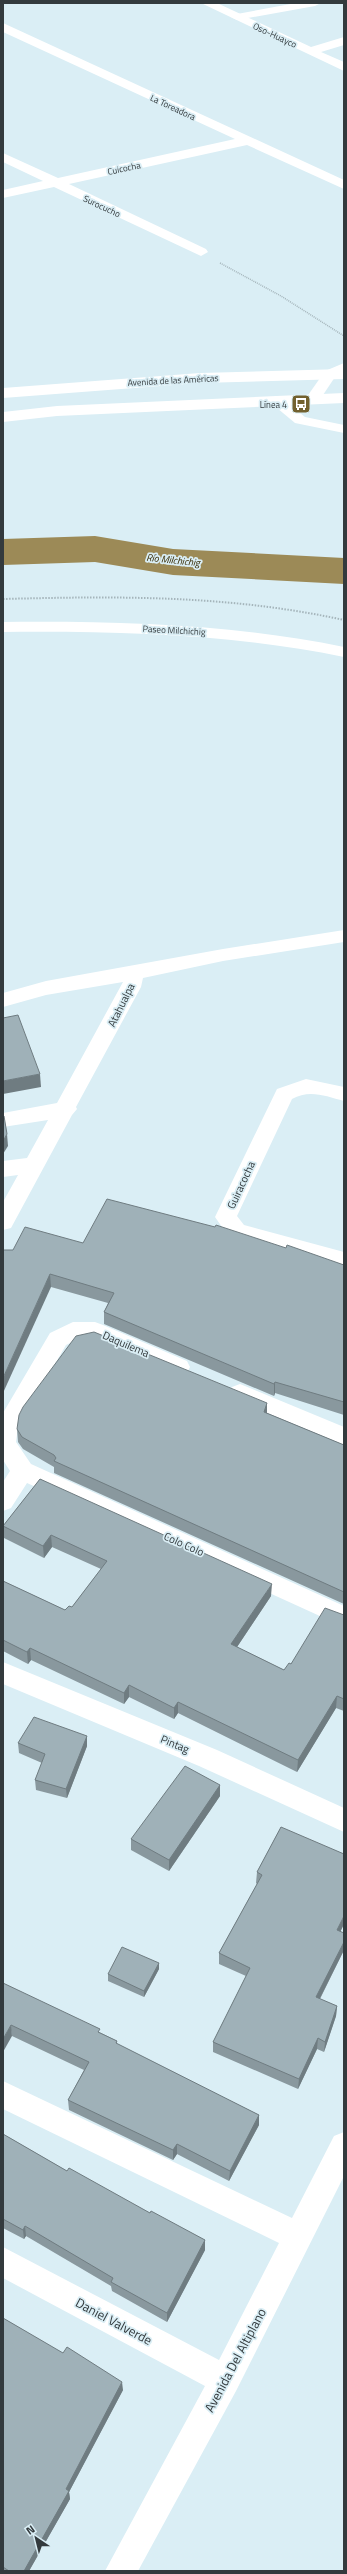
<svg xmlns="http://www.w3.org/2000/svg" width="347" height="2574" font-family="'Titillium Web',sans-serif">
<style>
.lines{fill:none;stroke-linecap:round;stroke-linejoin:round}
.river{fill:#9c8a57;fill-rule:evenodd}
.path-far1{stroke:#a5b5bb;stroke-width:1.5;stroke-dasharray:1 1;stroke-linecap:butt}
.path{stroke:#a5b5bb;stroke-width:2;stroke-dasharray:1.5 1.5;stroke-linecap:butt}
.lane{fill:#fff;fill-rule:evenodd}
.street{fill:#fff;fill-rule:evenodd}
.primary{fill:#fff;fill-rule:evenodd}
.wall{fill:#89989e}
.shaded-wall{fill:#6f7c81}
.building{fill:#9fb1b8;stroke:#6f7c81}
.labels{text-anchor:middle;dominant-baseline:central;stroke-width:3.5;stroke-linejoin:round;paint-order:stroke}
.far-street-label{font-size:9px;fill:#333a3d;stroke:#daeef5}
.far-poi-label{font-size:9px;fill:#333a3d;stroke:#daeef5;text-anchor:end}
.far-water-label{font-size:10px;font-style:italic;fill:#362900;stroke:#daeef5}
.street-label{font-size:11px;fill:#333a3d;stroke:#daeef5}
.near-street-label{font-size:13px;fill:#333a3d;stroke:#daeef5}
</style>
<rect width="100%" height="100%" fill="#daeef5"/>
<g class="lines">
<path class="river" d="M 95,536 L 173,549 L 344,558 L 344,584 L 173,575 L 95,562 L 3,565 L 3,539 Z"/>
<path class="path-far1" d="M 220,263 L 281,296 L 344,336"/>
<path class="path" d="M 3,599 C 120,596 229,595 344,620"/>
<g class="lane">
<path d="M 296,3 L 321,3 L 315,6 L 237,20 L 231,17 L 237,14 Z"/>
<path d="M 276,396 L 281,397 L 305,417 L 344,425 L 344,433 L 295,423 L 271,403 L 269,400 Z"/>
</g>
<g class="street">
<path d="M 201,3 L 217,3 L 311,47 L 344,37 L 344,45 L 321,52 L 344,62 L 344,71 Z"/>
<path d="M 3,23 L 344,180 L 344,189 L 247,145 L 69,184 L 206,249 L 208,252 L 201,256 L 54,187 L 3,198 L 3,190 L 43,181 L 3,162 L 3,153 L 58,178 L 235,139 L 3,32 Z"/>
<path d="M 344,363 L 344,373 L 335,377 L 319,401 L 309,401 L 306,398 L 325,371 Z"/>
<path d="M 3,622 C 118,621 231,624 344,647 L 344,657 C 231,634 118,631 3,632 Z"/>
<path d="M 344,930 L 344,942 L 223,961 L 143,978 L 141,987 L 76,1107 L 77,1109 L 72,1115 L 11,1228 L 3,1230 L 3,1202 L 18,1175 L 3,1177 L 3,1161 L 27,1158 L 48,1120 L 3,1127 L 3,1113 L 57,1103 L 123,982 L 46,995 L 3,1007 L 3,993 L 46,981 L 223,949 Z"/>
<path d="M 306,1079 L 344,1087 L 344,1101 C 326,1096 309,1089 292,1099 L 237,1216 L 244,1225 L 344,1252 L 344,1268 L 229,1237 L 215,1217 L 277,1089 Z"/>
<path d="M 73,1322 L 95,1322 L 103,1325 L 187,1361 L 190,1367 L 187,1373 L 179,1376 L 93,1340 L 76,1340 L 66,1345 L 18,1427 L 16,1442 L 31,1464 L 344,1606 L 344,1627 L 27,1483 L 11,1508 L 3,1511 L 3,1482 L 10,1471 L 3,1460 L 3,1413 L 50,1333 Z"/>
<path d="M 240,1384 L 344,1427 L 344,1446 L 232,1399 L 229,1393 L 232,1387 Z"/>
<path d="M 3,1662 L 217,1750 L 344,1808 L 344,1832 L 199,1766 L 3,1684 Z"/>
<path d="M 3,2081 L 292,2218 L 334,2136 L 344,2132 L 344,2176 L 236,2391 L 138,2571 L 105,2571 L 205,2386 L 3,2278 L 3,2247 L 219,2360 L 279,2243 L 3,2109 Z"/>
</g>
<g class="primary">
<path d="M 344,369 L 344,379 L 200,383 L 3,398 L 3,388 L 200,373 Z"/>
<path d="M 344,393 L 344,403 L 57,416 L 3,422 L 3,412 L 57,406 Z"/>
</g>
</g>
<g class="wall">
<path d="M 83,1243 L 286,1248 L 344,1265 L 344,1415 L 275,1393 L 274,1396 L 104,1324 L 104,1312 L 108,1303 L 51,1287 L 13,1250 Z"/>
<path d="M 267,1403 L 267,1413 L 344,1445 L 344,1604 L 54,1473 L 54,1467 L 23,1449 L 18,1442 L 17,1429 Z"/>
<path d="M 40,1479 L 271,1596 L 237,1647 L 284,1670 L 344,1615 L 344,1711 L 336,1708 L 297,1772 L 178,1713 L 174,1719 L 129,1697 L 124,1704 L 31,1660 L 28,1664 L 3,1651 L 3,1581 L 65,1610 L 72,1607 L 101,1569 L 52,1547 L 44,1558 L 4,1538 L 3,1526 Z"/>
<path d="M 87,1736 L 87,1746 L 67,1798 L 36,1790 L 35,1780 L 42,1763 L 19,1753 L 18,1743 Z"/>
<path d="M 220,1785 L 220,1796 L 169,1871 L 131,1850 L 131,1839 Z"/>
<path d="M 281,1827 L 344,1924 L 340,1932 L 344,1933 L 344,1950 L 320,1999 L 337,2006 L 336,2016 L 324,2052 L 317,2049 L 298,2089 L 213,2052 L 213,2042 L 246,1976 L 219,1964 L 219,1953 L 257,1884 L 256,1883 L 257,1872 Z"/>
<path d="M 159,1963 L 159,1969 L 144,1997 L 108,1981 L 108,1974 Z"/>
<path d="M 3,1983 L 101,2033 L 117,2041 L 117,2044 L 259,2115 L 259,2125 L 229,2181 L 177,2154 L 173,2160 L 69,2110 L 68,2100 L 84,2070 L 12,2036 Z"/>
<path d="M 3,2134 L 67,2171 L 150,2213 L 205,2240 L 205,2250 L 167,2322 L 112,2291 L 111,2286 L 26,2236 L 24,2239 L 3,2228 Z"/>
<path d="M 3,2318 L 123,2390 L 69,2492 L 70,2499 L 29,2571 L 3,2571 Z"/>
</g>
<g class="shaded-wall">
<path d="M 40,1074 L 41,1087 L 3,1094 L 3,1081 Z"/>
<path d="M 7,1134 L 8,1146 L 3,1154 L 3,1141 Z"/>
<path d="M 50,1274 L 51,1287 L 3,1393 L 3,1378 Z"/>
<path d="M 275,1382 L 275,1393 L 274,1396 L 274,1384 Z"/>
<path d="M 267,1403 L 267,1415 L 264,1412 Z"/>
<path d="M 51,1535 L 52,1547 L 44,1558 L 43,1546 Z"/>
<path d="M 272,1584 L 271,1596 L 231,1656 L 231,1644 Z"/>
<path d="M 30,1648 L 31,1660 L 28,1664 L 27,1652 Z"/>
<path d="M 129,1685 L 129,1697 L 124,1704 L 124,1693 Z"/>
<path d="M 337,1696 L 336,1708 L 297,1772 L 298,1760 Z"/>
<path d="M 178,1702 L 178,1713 L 174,1719 L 174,1708 Z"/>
<path d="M 87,1736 L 87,1746 L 67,1798 L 66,1789 Z"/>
<path d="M 220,1785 L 220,1796 L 169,1871 L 169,1860 Z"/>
<path d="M 344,1916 L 344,1924 L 336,1941 L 337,1930 Z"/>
<path d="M 344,1942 L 344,1950 L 315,2008 L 316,1997 Z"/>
<path d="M 159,1963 L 159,1969 L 144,1997 L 144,1991 Z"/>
<path d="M 337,2006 L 336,2016 L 324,2052 L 325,2042 Z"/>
<path d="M 11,2025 L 12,2036 L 3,2052 L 3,2039 Z"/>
<path d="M 318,2038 L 317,2049 L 298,2089 L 299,2079 Z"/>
<path d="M 259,2115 L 259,2125 L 229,2181 L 230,2171 Z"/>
<path d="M 177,2144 L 177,2154 L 173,2160 L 173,2150 Z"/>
<path d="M 25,2226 L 26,2236 L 24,2239 L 23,2230 Z"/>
<path d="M 205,2240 L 205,2250 L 167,2322 L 167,2313 Z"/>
<path d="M 122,2382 L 123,2390 L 69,2492 L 70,2499 L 29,2571 L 24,2571 L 66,2489 Z"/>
</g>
<g class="building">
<path d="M 18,1015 L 40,1074 L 3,1081 L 3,1018 Z"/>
<path d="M 3,1116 L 4,1116 L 7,1134 L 3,1141 Z"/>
<path d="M 107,1199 L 215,1227 L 216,1225 L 286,1248 L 287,1245 L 344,1265 L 344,1402 L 275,1382 L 274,1384 L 104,1312 L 114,1293 L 50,1274 L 3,1378 L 3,1250 L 13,1250 L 25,1227 L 83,1243 Z"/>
<path d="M 94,1332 L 267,1403 L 264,1412 L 344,1445 L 344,1592 L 54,1461 L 56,1458 L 54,1455 L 22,1437 L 17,1429 L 19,1415 L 23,1407 L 76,1336 Z"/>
<path d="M 40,1479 L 272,1584 L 231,1644 L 284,1670 L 289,1663 L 291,1664 L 325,1608 L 344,1615 L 344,1699 L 337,1696 L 298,1760 L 178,1702 L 174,1708 L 129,1685 L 124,1693 L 30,1648 L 27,1652 L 3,1640 L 3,1581 L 65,1610 L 69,1606 L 72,1607 L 107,1561 L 51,1535 L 43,1546 L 3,1526 Z"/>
<path d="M 34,1717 L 87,1736 L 66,1789 L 35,1780 L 45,1754 L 18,1743 Z"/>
<path d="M 185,1766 L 220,1785 L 169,1860 L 131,1839 Z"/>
<path d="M 281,1827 L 344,1854 L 344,1916 L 337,1930 L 344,1933 L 344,1942 L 316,1997 L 337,2006 L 325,2042 L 318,2038 L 299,2079 L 213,2042 L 250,1968 L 219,1953 L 262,1875 L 257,1872 Z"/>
<path d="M 122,1947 L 159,1963 L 144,1991 L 108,1974 Z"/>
<path d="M 3,1983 L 100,2029 L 98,2032 L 117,2041 L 116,2043 L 259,2115 L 230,2171 L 177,2144 L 173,2150 L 68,2100 L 89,2062 L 11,2025 L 3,2039 Z"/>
<path d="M 3,2134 L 67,2171 L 69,2168 L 150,2213 L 151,2211 L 205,2240 L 167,2313 L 111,2282 L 113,2278 L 25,2226 L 23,2230 L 3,2219 Z"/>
<path d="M 3,2318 L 63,2353 L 67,2347 L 122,2382 L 66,2489 L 69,2491 L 24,2571 L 9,2571 L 3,2567 Z"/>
</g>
<defs>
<symbol id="bus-square" viewBox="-11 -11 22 22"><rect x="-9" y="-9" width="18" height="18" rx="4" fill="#72612f" stroke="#daeef5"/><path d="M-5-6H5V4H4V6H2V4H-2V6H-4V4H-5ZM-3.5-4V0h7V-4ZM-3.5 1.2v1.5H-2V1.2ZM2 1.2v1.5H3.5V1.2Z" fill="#fff"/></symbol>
</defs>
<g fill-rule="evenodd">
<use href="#bus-square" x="290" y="393" width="22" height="22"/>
</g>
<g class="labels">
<g class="far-street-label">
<text transform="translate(275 35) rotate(25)">Oso-Huayco</text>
<text transform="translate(173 107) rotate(25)">La Toreadora</text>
<text transform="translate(124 168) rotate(-12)">Cuicocha</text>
<text transform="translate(102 206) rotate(25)">Surocucho</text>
<text transform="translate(173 380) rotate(-3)">Avenida de las Américas</text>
<text transform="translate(174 630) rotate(3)">Paseo Milchichig</text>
</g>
<g class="far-poi-label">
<text x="287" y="404">Línea 4</text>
</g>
<g class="far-water-label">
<text transform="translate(173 560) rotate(6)">Río Milchichig</text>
</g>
<g class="street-label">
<text transform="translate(121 1005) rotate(-64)">Atahualpa</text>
<text transform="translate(241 1185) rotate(-65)">Guiracocha</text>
<text transform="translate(126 1344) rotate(23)">Daquilema</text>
<text transform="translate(184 1544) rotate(24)">Colo Colo</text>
<text transform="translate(175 1744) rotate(22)">Pintag</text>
</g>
<g class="near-street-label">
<text transform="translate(114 2321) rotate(28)">Daniel Valverde</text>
<text transform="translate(235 2360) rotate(-62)">Avenida Del Altiplano</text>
</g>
</g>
<rect width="347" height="2574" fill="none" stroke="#333a3d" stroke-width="8"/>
<g transform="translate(36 2538) rotate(325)" stroke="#daeef5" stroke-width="3" paint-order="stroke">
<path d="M0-3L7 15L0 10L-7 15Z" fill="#333a3d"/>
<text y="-6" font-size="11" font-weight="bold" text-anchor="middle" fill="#333a3d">N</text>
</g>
</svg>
